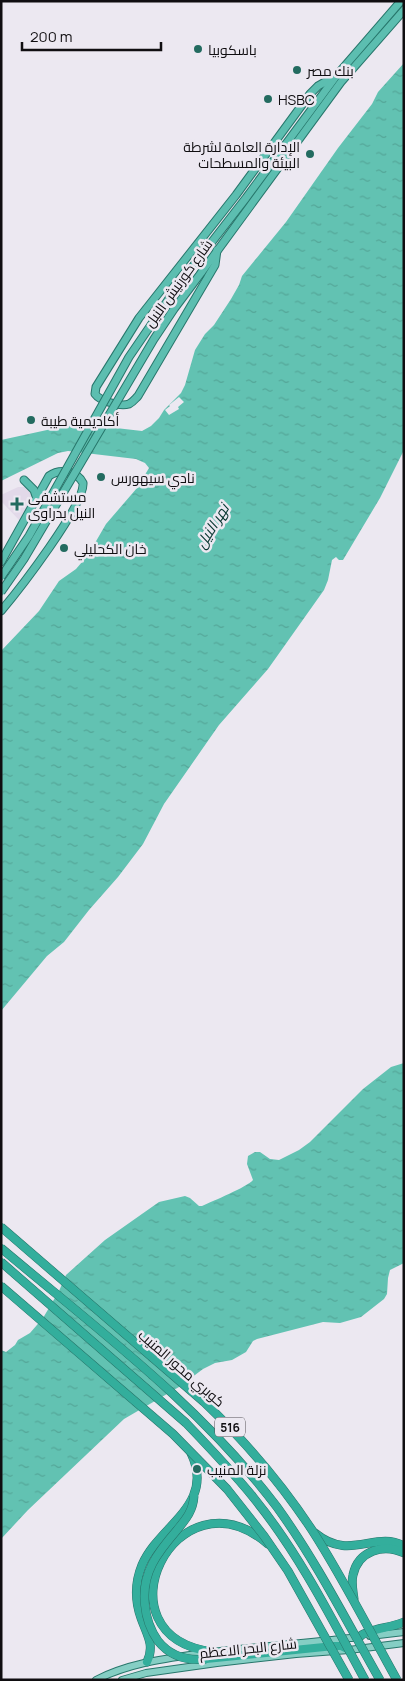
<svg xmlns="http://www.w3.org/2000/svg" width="405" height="1681" font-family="Manrope,Cairo,sans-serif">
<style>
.built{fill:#e2d9e9}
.water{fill:url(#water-ripples)}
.pier{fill:#ece8f1}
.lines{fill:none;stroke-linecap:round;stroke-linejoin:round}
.primary-casing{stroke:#27766b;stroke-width:8}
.trunk-casing{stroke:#27766b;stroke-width:9}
.motorway-casing{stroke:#27766b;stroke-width:9}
.primary{stroke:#85cec4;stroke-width:6}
.trunk{stroke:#5cbeb0;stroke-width:7}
.motorway{stroke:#33ae9c;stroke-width:8}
.trunk-bridge-casing{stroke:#27766b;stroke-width:9;stroke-linecap:butt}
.motorway-bridge-casing{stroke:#27766b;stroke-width:9;stroke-linecap:butt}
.trunk-bridge{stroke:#5cbeb0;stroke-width:7}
.motorway-bridge{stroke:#33ae9c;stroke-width:8}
.poi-dot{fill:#236b60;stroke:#ece8f1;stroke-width:2}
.labels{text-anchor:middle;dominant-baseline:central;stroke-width:5;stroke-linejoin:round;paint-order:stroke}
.shield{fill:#ece8f1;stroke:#524f54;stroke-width:1}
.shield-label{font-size:12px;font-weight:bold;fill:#100e11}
.poi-label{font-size:14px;fill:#100e11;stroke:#ece8f1;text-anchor:start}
.street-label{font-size:14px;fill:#100e11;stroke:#ece8f1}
.water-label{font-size:15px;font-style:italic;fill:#04332d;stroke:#ece8f1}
</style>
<defs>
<pattern id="water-ripples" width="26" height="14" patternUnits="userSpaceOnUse" patternTransform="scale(1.25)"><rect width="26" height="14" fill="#62c2b2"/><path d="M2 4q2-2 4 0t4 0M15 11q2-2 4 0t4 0" fill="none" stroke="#54a698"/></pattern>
</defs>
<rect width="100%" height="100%" fill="#ece8f1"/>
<path class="built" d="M 18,487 L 26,487 L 30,490 L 32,501 L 20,521 L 1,501 L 1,495 Z"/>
<g class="water">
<path d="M 404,63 L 404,450 L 380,498 L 343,560 L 339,560 L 336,557 L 332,560 L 328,580 L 324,590 L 268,669 L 219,725 L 164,804 L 143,844 L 118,877 L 89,910 L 64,942 L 47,956 L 1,1011 L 1,651 L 39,611 L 59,581 L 76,569 L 88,555 L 106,524 L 137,488 L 149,468 L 145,463 L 136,459 L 68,451 L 58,453 L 1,481 L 1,440 L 70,425 L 81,424 L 142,431 L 151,426 L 159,418 L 164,410 L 181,393 L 185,385 L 195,350 L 205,334 L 214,325 L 231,299 L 239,285 L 242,276 L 286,222 L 338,148 L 372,104 L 378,92 Z"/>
<path d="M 404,1063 L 404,1263 L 390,1270 L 388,1278 L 387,1294 L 384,1299 L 361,1317 L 340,1323 L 323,1322 L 257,1339 L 253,1341 L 246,1352 L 232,1360 L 215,1363 L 203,1369 L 179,1387 L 124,1419 L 28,1510 L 1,1539 L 1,1350 L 6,1352 L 15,1345 L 18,1340 L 30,1333 L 43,1318 L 59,1291 L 66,1275 L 105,1240 L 159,1202 L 185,1196 L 190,1198 L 199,1206 L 202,1206 C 213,1201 247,1187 253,1180 L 247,1164 L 248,1156 L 255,1152 L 260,1152 L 270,1159 L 279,1160 L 299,1150 L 310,1142 L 363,1089 L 391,1067 Z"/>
</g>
<path class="pier" d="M 179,397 L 184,402 L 178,407 L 179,409 L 169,415 L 165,410 L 170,406 L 169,405 Z"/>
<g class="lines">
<defs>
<g id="primary">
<path d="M 370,1636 L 404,1632"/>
<path d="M 96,1680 C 127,1664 162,1659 196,1654 C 251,1647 306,1643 360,1637"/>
<path d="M 122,1680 L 146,1673 L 217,1663 L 296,1654 L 349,1650 L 404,1643"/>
</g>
<g id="trunk">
<path d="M 217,250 L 215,265 L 138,396 C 135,399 133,402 129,404 C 120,407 100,401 95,394 L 96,387 L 139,318 L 236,195 L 310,94 L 318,86 L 337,75"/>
<path d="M 194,265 L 246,198 L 337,75 L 401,1"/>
<path d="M 201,273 L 341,82 L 404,10"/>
<path d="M 24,480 L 34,490 L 37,499"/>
<path d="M 1,562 L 49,476 C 60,468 77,471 83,483 C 85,505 18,591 1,611"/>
</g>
<g id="motorway">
<path d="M 315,1533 C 350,1562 375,1530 404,1546"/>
<path d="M 354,1599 C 353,1591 351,1583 353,1575 C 358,1551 383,1543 404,1553"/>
<path d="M 359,1637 C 367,1629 391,1628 404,1622"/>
<path d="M 213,1652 C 92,1636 176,1465 268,1544"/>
<path d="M 206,1659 L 334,1646 L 341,1646 L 349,1650"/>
<path d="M 147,1662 C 155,1645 147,1635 141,1618 C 135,1601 135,1582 142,1565 C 159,1525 216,1505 191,1453"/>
</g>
</defs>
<use href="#primary" class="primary-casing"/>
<use href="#trunk" class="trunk-casing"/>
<use href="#motorway" class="motorway-casing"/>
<use href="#primary" class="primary"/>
<use href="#trunk" class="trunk"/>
<use href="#motorway" class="motorway"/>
<defs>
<g id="trunk-bridge">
<path d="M 1,577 L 29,536 L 47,504 L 129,357 L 168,300 L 194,265"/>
<path d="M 1,592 L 24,559 L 154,339 L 174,309 L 201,273"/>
</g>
<g id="motorway-bridge">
<path d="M 1,1227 L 204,1402 C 245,1441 281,1483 312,1530 C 343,1578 369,1630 397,1680"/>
<path d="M 1,1248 C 97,1329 201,1406 277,1507 C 316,1561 347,1622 380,1680"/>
<path d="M 1,1262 L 186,1423 C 209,1447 232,1471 253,1497 C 298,1552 331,1617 365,1680"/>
<path d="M 1,1286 L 173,1434 L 227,1489 L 264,1536 L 288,1571 L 349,1680"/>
<path d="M 194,1496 C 193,1511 186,1519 177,1530 C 158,1552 141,1573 145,1605 C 146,1617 151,1631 158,1641 C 170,1656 187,1661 206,1659"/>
</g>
</defs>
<use href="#trunk-bridge" class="trunk-bridge-casing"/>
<use href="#motorway-bridge" class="motorway-bridge-casing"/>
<use href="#trunk-bridge" class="trunk-bridge"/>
<use href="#motorway-bridge" class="motorway-bridge"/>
</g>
<g class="poi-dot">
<circle cx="198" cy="49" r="5"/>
<circle cx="297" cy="70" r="5"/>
<circle cx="268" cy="99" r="5"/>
<circle cx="310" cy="154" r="5"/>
<circle cx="31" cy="420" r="5"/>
<circle cx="101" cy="477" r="5"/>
<path d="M14.5 496.5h5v5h5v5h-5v5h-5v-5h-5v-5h5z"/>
<circle cx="64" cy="548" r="5"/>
<circle cx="197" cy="1469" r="5"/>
</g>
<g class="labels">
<rect class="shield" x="215" y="1417.5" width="30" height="19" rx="4"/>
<g class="shield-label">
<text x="230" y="1427">516</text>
</g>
<g class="poi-label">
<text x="208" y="49">باسكوبيا</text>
<text x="307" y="70">بنك مصر</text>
<text x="278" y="99">HSBC</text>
<text x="300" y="146" text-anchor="end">الإدارة العامة لشرطة<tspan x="300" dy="16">البيئة والمسطحات</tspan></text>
<text x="41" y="420">أكاديمية طيبة</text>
<text x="111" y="477">نادي سيهورس</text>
<text x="28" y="496">مستشفى<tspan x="28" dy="16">النيل بدراوى</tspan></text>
<text x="74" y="548">خان الكحليلي</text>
<text x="207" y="1469">نزلة المنيب</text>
</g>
<g class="street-label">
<text transform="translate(178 283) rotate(-54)">شارع كورنيش النيل</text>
<text transform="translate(182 1368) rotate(41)">كوبري محور المنيب</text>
<text transform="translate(248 1648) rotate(-6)">شارع البحر الاعظم</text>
</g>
<g class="water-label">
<text transform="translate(212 526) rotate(-58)">نهر النيل</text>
</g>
</g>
<rect width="405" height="1681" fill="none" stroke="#100e11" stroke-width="5"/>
<path d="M22 42v8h139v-8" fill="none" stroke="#100e11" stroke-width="2.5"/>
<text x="30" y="42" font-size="15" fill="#100e11" stroke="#ece8f1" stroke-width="4" paint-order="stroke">200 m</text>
</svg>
